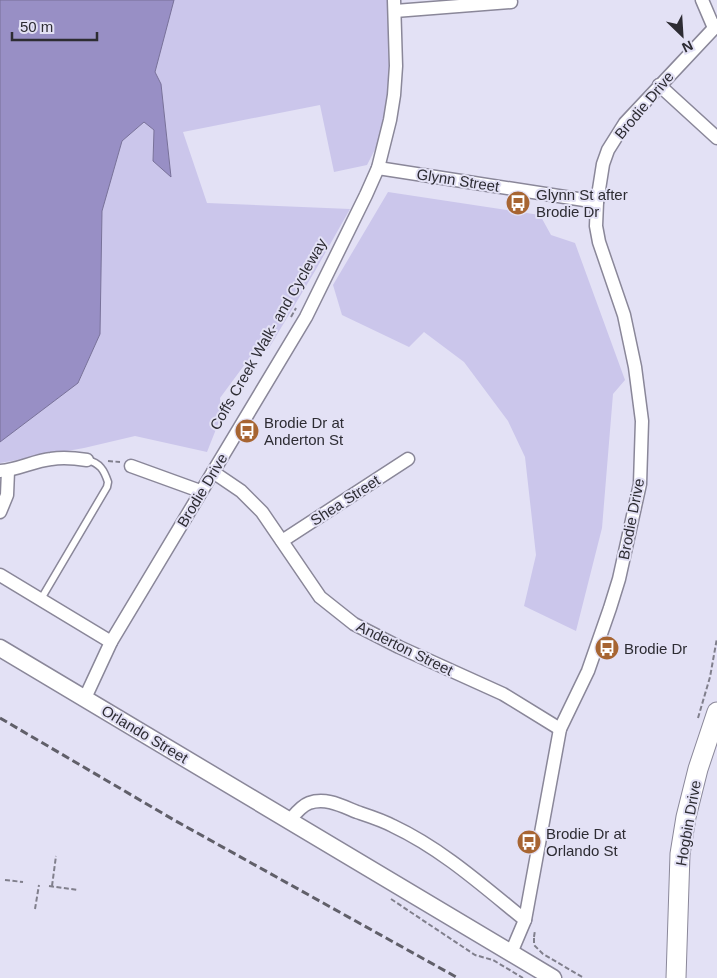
<svg xmlns="http://www.w3.org/2000/svg" width="717" height="978" font-family="Helvetica,sans-serif">
<style>
.green{fill:#cbc6eb}
.water{fill:#988fc5;stroke:#787199}
.lines{fill:none;stroke-linecap:round;stroke-linejoin:round}
.service-casing{stroke:#8a8799;stroke-width:9}
.minor-casing{stroke:#8a8799;stroke-width:15}
.tertiary-casing{stroke:#8a8799;stroke-width:19}
.secondary-casing{stroke:#8a8799;stroke-width:21}
.path{stroke:#807f8c;stroke-width:2;stroke-dasharray:5 2.5;stroke-linecap:butt}
.service{stroke:#fff;stroke-width:6}
.minor{stroke:#fff;stroke-width:12}
.tertiary{stroke:#fff;stroke-width:16}
.secondary{stroke:#fff;stroke-width:19}
.rail{stroke:#605f69;stroke-width:3;stroke-dasharray:8 4;stroke-linecap:butt}
.labels{text-anchor:middle;dominant-baseline:central;stroke-width:4;stroke-linejoin:round;paint-order:stroke}
.street-label{font-size:15px;fill:#2d2c33;stroke:#e3e1f5}
.poi-label{font-size:15px;fill:#2d2c33;stroke:#e3e1f5;text-anchor:start}
</style>
<rect width="100%" height="100%" fill="#e3e1f5"/>
<g class="green">
<path d="M 173,0 L 394,0 L 390,120 L 367,165 L 334,172 L 320,105 L 183,132 L 207,203 L 350,209 L 315,271 L 269,348 L 251,356 L 220,398 L 222,414 L 207,452 L 135,436 L 84,448 L 0,463 L 0,442 L 79,382 L 100,334 L 102,211 L 122,141 L 144,122 L 154,130 L 153,161 L 171,176 L 161,84 L 155,72 Z"/>
<path d="M 388,192 L 540,215 L 551,235 L 575,243 L 625,380 L 613,394 L 602,528 L 576,631 L 524,606 L 536,555 L 525,457 L 508,421 L 464,362 L 424,332 L 409,347 L 342,315 L 333,285 Z"/>
</g>
<path class="water" d="M 0,0 L 174,0 L 155,72 L 161,84 L 171,177 L 153,161 L 154,130 L 144,122 L 122,141 L 102,211 L 100,334 L 78,383 L 0,442 Z"/>
<g class="lines">
<defs>
<path id="service" d="M 41,599 L 107,487 L 108,482 C 104,470 100,463 87,460"/>
<g id="minor">
<path d="M 702,0 L 714,28"/>
<path d="M 395,11 L 511,2"/>
<path d="M 659,85 L 717,138"/>
<path d="M 378,168 L 597,202"/>
<path d="M 131,466 L 200,491"/>
<path d="M 0,471 C 18,470 33,461 51,459 C 63,457 74,458 87,460"/>
<path d="M 213,472 L 241,491 L 262,512 L 320,597 L 354,624 L 399,647 L 503,694 L 560,729"/>
<path d="M 0,512 L 7,495 L 8,471"/>
<path d="M 282,541 L 408,459"/>
<path d="M 0,575 L 111,642"/>
<path d="M 85,698 L 111,642 L 306,317 L 366,195 L 378,168 L 390,120 L 394,95 L 396,66 L 394,0"/>
<path d="M 290,820 C 295,814 301,806 309,803 C 326,797 342,806 357,812 C 369,816 382,820 393,826 C 442,849 483,886 525,920"/>
<path d="M 511,953 L 525,920 L 560,729 L 588,671 L 610,608 L 619,579 L 640,484 L 642,421 L 635,367 L 624,315 L 599,242 L 596,226 L 597,202 L 603,164 L 608,150 L 625,123 L 717,25"/>
</g>
<path id="tertiary" d="M 0,648 L 553,978"/>
<path id="secondary" d="M 676,978 L 680,854 L 686,817 L 698,769 L 717,712"/>
</defs>
<use href="#service" class="service-casing"/>
<use href="#minor" class="minor-casing"/>
<use href="#tertiary" class="tertiary-casing"/>
<use href="#secondary" class="secondary-casing"/>
<g class="path">
<path d="M 291,317 L 296,308"/>
<path d="M 108,461 L 120,462"/>
<path d="M 698,718 L 710,677 L 717,638"/>
<path d="M 5,880 L 23,882"/>
<path d="M 49,886 L 78,890"/>
<path d="M 52,886 L 56,856"/>
<path d="M 391,899 L 475,955 L 493,960 L 523,978"/>
<path d="M 35,909 L 39,885"/>
<path d="M 534,937 L 535,930"/>
<path d="M 534,938 L 534,945 L 543,954 L 584,978"/>
</g>
<use href="#service" class="service"/>
<use href="#minor" class="minor"/>
<use href="#tertiary" class="tertiary"/>
<use href="#secondary" class="secondary"/>
<path class="rail" d="M 0,718 L 174,820 L 458,978"/>
</g>
<defs>
<symbol id="bus-disc" viewBox="-11 -11 22 22"><circle r="9.5" fill="#a76532" stroke="#e3e1f5"/><path d="M-5-6H5V4H4V6H2V4H-2V6H-4V4H-5ZM-3.5-4V0h7V-4ZM-3.5 1.2v1.5H-2V1.2ZM2 1.2v1.5H3.5V1.2Z" fill="#fff"/></symbol>
</defs>
<g fill-rule="evenodd">
<use href="#bus-disc" x="504" y="189" width="28" height="28"/>
<use href="#bus-disc" x="233" y="417" width="28" height="28"/>
<use href="#bus-disc" x="593" y="634" width="28" height="28"/>
<use href="#bus-disc" x="515" y="828" width="28" height="28"/>
</g>
<g class="labels">
<g class="street-label">
<text transform="translate(644 105) rotate(-50)">Brodie Drive</text>
<text transform="translate(458 180) rotate(9)">Glynn Street</text>
<text transform="translate(268 334) rotate(-60)">Coffs Creek Walk- and Cycleway</text>
<text transform="translate(202 490) rotate(-59)">Brodie Drive</text>
<text transform="translate(345 500) rotate(-33)">Shea Street</text>
<text transform="translate(631 519) rotate(-79)">Brodie Drive</text>
<text transform="translate(405 648) rotate(26)">Anderton Street</text>
<text transform="translate(145 734) rotate(31)">Orlando Street</text>
<text transform="translate(688 823) rotate(-80)">Hogbin Drive</text>
</g>
<g class="poi-label">
<text x="536" y="194">Glynn St after<tspan x="536" dy="17">Brodie Dr</tspan></text>
<text x="264" y="422">Brodie Dr at<tspan x="264" dy="17">Anderton St</tspan></text>
<text x="624" y="648">Brodie Dr</text>
<text x="546" y="833">Brodie Dr at<tspan x="546" dy="17">Orlando St</tspan></text>
</g>
</g>
<g transform="translate(682 35) rotate(155)" stroke="#e3e1f5" stroke-width="4" paint-order="stroke">
<path d="M0-4L9 19L0 12L-9 19Z" fill="#2d2c33"/>
<text y="-8" font-size="14" font-weight="bold" text-anchor="middle" fill="#2d2c33">N</text>
</g>
<path d="M12 32v8h85v-8" fill="none" stroke="#2d2c33" stroke-width="2.5"/>
<text x="20" y="32" font-size="15" fill="#2d2c33" stroke="#e3e1f5" stroke-width="4" paint-order="stroke">50 m</text>
</svg>
